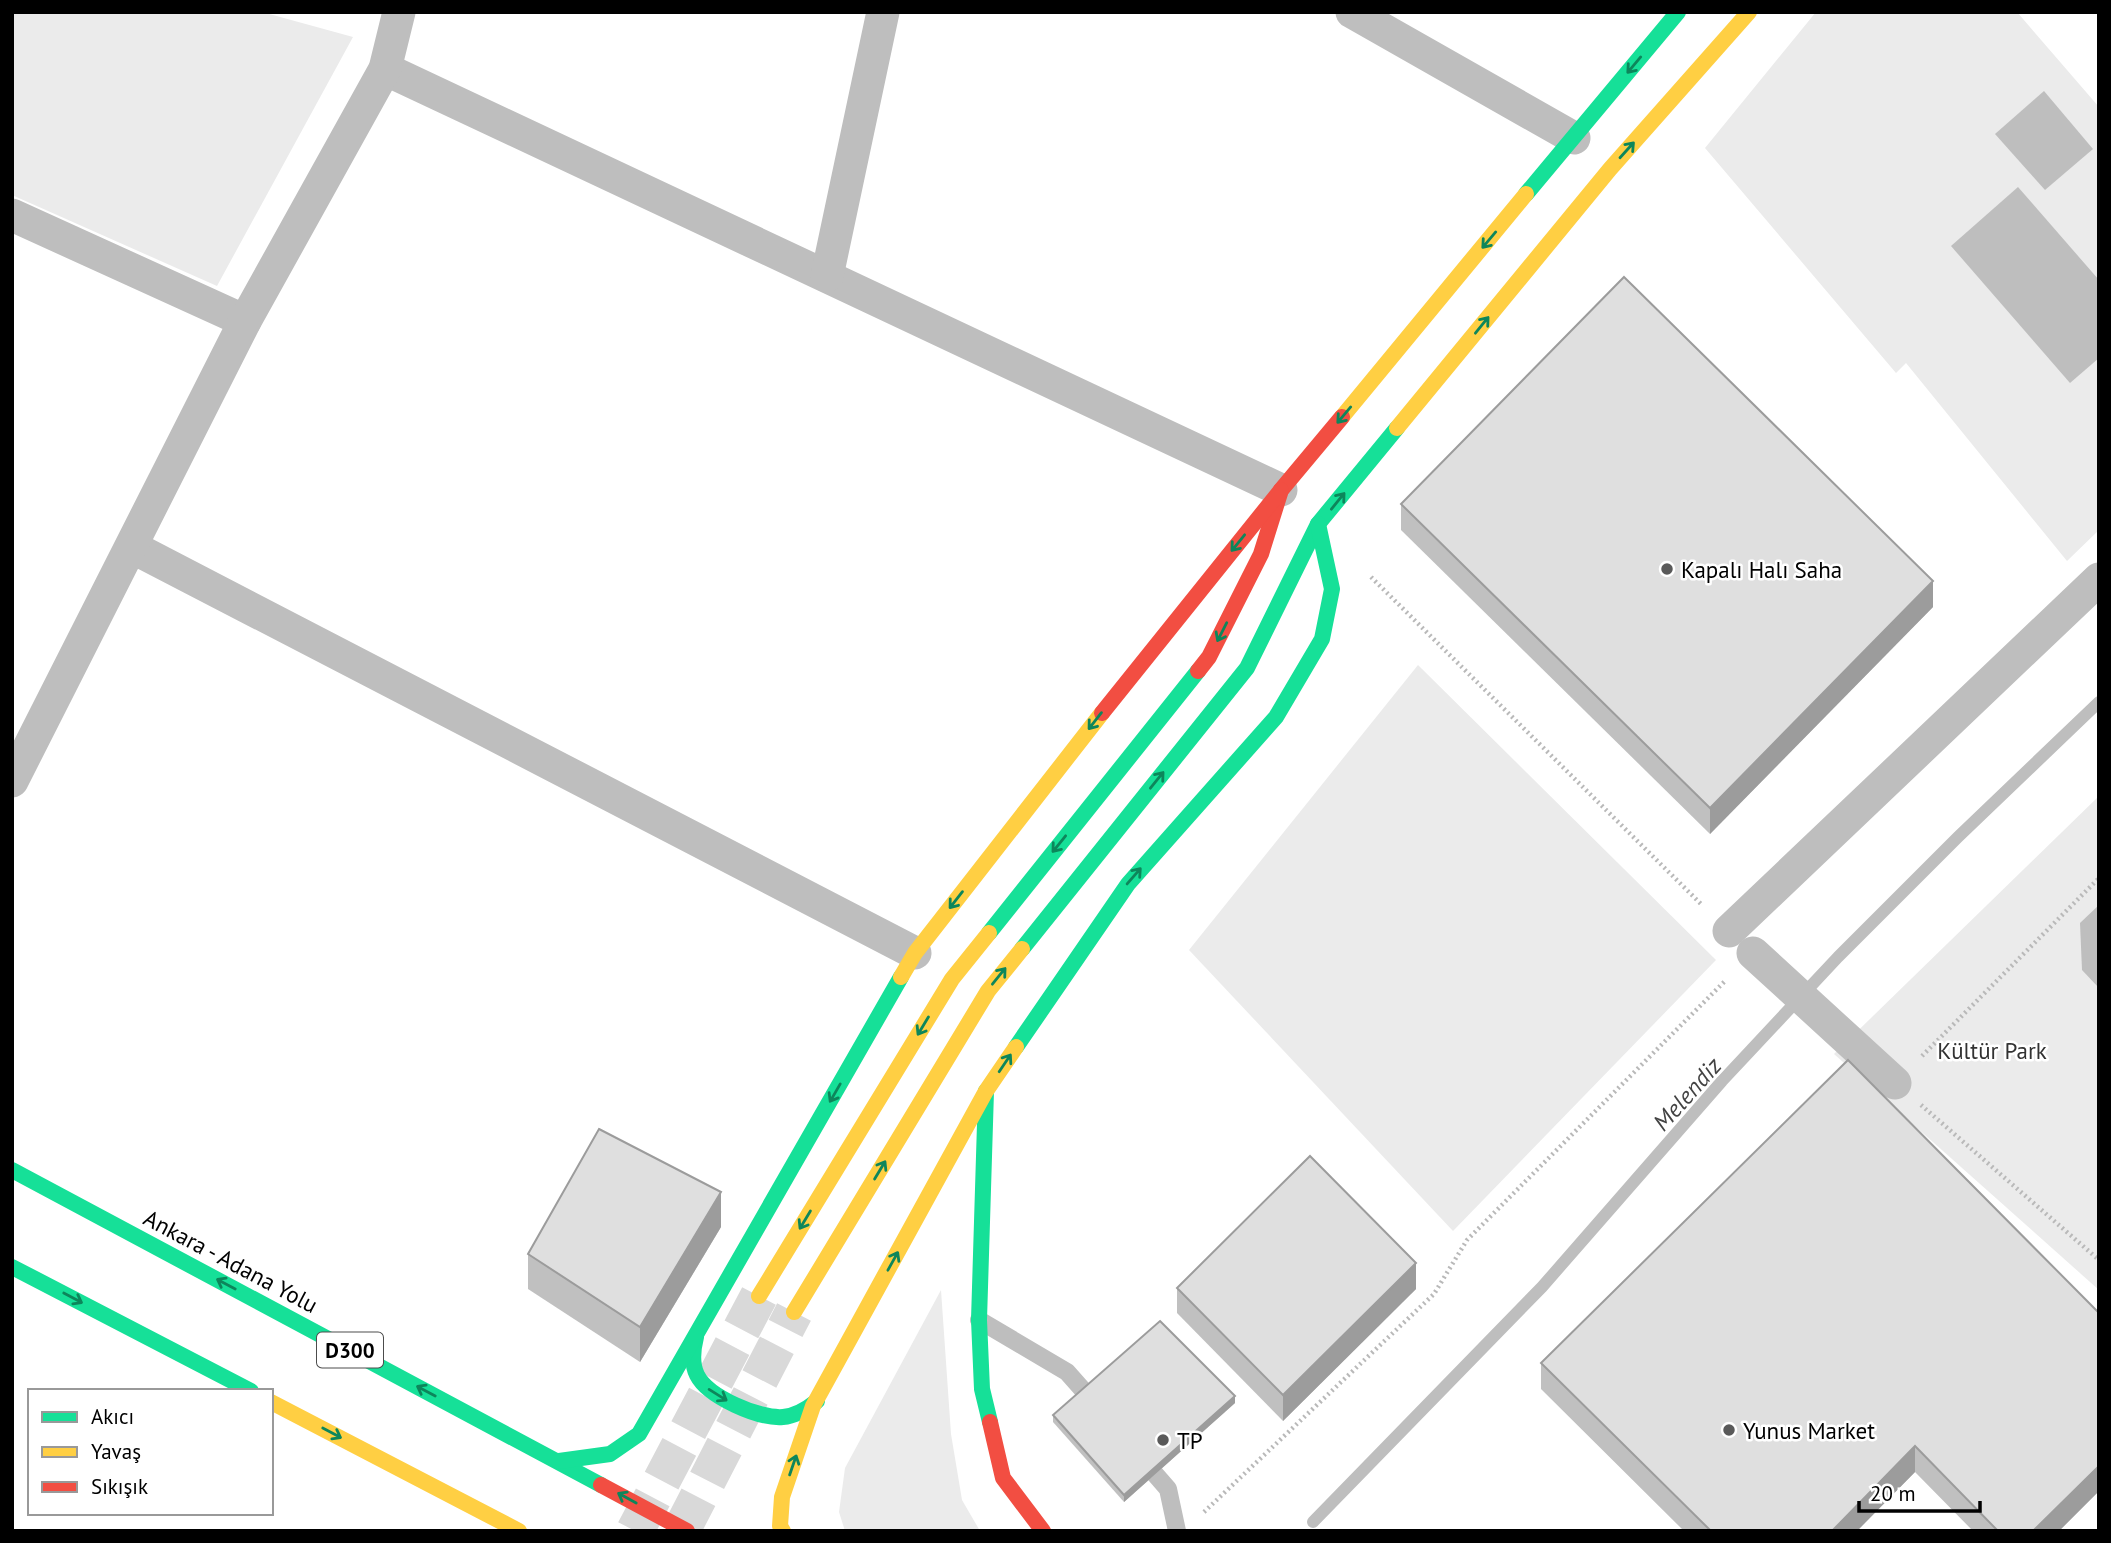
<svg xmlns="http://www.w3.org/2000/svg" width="2111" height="1543" font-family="'PT Sans',sans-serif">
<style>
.green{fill:#ebebeb}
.water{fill:#bebebe}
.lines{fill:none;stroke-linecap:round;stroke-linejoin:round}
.stream{stroke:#bebebe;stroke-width:12}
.secondary-tunnel{stroke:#d9d9d9;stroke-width:38;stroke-dasharray:38 19;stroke-linecap:butt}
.path{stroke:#b9b9b9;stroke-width:4.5;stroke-dasharray:2 3.5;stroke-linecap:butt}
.lane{stroke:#bebebe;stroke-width:18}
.street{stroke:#bebebe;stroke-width:33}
.fast{stroke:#16e098;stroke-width:16}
.slow{stroke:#ffcf43;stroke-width:16}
.jam{stroke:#f24e42;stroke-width:16}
.wall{fill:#c0c0c0}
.shaded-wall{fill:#9c9c9c}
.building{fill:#dfdfdf;stroke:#9c9c9c;stroke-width:2}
.oneway{stroke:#0d865b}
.poi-dot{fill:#595959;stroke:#fff;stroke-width:2.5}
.labels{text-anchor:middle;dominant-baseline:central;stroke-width:5;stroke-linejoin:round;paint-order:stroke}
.shield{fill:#fff;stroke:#4c4c4c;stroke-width:2}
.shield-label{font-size:21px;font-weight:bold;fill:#000}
.poi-label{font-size:23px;fill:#000;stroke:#fff;text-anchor:start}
.park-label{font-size:23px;fill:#323232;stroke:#fff}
.street-label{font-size:23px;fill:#000;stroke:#fff}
.water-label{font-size:24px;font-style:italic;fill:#434343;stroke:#fff}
</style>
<rect width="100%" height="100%" fill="#fff"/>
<g class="green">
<path d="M 12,12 L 262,12 L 353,37 L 217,286 L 12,195 Z"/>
<path d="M 1816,12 L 2017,12 L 2099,107 L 2099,530 L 2067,561 L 1906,363 L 1896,373 L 1705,148 Z"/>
<path d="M 1418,665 L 1716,960 L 1453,1231 L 1189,950 Z"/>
<path d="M 2099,796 L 2099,1290 L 1834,1054 Z"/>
<path d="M 941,1290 L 951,1434 L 962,1500 L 980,1531 L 845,1531 L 839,1512 L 845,1468 Z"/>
</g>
<g class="water">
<path d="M 2044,91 L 2093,149 L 2045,190 L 1995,134 Z"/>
<path d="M 2018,187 L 2099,280 L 2099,358 L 2070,383 L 1951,246 Z"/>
<path d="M 2099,905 L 2099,988 L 2082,970 L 2080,923 Z"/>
</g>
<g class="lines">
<path class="stream" d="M 1313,1522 L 1542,1287 L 1722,1081 L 1838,957 L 1958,837 L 2099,702"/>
<g class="secondary-tunnel">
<path d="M 635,1531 L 759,1296"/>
<path d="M 681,1531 L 794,1312"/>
</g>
<g class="path">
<path d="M 1371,577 L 1703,906"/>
<path d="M 1922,1056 L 2099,878"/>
<path d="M 1921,1105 L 2099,1260"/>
<path d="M 1204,1512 L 1434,1294 L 1467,1240 L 1726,980"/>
</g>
<g class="lane">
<path d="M 979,1320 L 1067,1372 L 1098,1407"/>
<path d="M 1141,1458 L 1168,1489 L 1177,1531"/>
</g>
<g class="street">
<path d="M 1352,12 L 1574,138"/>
<path d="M 385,69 L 1281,490"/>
<path d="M 12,215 L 245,321"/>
<path d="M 827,276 L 883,12"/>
<path d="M 132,547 L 915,953"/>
<path d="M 12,781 L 245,321 L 385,69 L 399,12"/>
<path d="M 1729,931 L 2099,579"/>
<path d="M 1753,953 L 1895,1083"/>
</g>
<g class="fast">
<path d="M 1526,194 L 1678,12"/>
<path d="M 989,933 L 1198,671"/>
<path d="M 1022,949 L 1247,668 L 1318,524 L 1397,428"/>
<path d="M 1016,1047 L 1128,884 L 1276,717 L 1322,639 L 1332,589 L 1318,524"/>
<path d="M 986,1091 L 979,1320 L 982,1389 L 990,1422"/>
<path d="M 12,1170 L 601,1485"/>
<path d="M 12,1267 L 251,1391"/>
<path d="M 696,1337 C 693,1349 691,1363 697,1375 C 708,1397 759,1419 783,1417 C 796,1416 807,1409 817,1401"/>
<path d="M 559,1461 L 610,1454 L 639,1434 L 901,977"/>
</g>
<g class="slow">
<path d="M 1342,417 L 1526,194"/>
<path d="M 1397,428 L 1610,169 L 1749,12"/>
<path d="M 901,977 L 915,953 L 1102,713"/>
<path d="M 759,1296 L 952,979 L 989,933"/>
<path d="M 794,1312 L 988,991 L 1022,949"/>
<path d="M 271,1402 L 519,1531"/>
<path d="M 783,1531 L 780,1526 L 782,1497 L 813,1406 L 986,1091 L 1016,1047"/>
</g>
<g class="jam">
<path d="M 1198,671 L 1209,657 L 1261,554 L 1281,490 L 1342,417"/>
<path d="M 1102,713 L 1281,490"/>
<path d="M 990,1422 L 1003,1478 L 1043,1531"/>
<path d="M 601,1485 L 687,1531"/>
</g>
</g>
<g class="wall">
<path d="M 1401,504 L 1933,607 L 1710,834 L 1401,530 Z"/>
<path d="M 721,1227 L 640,1362 L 528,1289 L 528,1254 Z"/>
<path d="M 1177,1288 L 1416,1289 L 1283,1421 L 1177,1313 Z"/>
<path d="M 2099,1313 L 2099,1491 L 2059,1531 L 1973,1531 L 1915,1472 L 1857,1531 L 1684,1531 L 1541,1389 L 1541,1363 Z"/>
<path d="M 1235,1403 L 1124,1502 L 1053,1422 L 1053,1415 Z"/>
</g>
<g class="shaded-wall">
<path d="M 1933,581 L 1933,607 L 1710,834 L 1710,808 Z"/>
<path d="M 721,1192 L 721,1227 L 640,1362 L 640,1327 Z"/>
<path d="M 1416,1263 L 1416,1289 L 1283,1421 L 1283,1395 Z"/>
<path d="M 1235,1396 L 1235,1403 L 1124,1502 L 1124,1495 Z"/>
<path d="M 1915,1446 L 1915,1472 L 1857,1531 L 1832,1531 Z"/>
<path d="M 2099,1466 L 2099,1491 L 2059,1531 L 2033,1531 Z"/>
</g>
<g class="building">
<path d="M 1624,277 L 1933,581 L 1710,808 L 1401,504 Z"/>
<path d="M 1848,1060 L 2099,1313 L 2099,1466 L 2033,1531 L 1998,1531 L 1915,1446 L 1832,1531 L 1711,1531 L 1541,1363 Z"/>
<path d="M 599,1129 L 721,1192 L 640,1327 L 528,1254 Z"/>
<path d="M 1310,1156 L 1416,1263 L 1283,1395 L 1177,1288 Z"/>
<path d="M 1160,1321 L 1235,1396 L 1124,1495 L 1053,1415 Z"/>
</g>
<defs><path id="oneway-shaft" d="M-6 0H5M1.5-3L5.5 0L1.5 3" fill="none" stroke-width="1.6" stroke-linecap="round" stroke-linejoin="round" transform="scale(1.75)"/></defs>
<g class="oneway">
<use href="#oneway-shaft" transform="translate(1634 65) rotate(130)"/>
<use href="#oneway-shaft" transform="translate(1627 150) rotate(-48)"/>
<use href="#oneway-shaft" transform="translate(1489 240) rotate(130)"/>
<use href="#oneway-shaft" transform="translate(1482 325) rotate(-51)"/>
<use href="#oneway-shaft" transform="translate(1344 415) rotate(130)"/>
<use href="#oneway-shaft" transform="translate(1338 501) rotate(-51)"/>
<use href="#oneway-shaft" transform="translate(1238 543) rotate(129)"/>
<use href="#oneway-shaft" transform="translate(1222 632) rotate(117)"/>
<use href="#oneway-shaft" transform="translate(1095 721) rotate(128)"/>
<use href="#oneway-shaft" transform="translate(1157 780) rotate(-51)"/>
<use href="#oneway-shaft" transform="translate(1059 844) rotate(129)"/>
<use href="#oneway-shaft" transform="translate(1134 876) rotate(-49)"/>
<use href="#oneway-shaft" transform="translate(956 900) rotate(128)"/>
<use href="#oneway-shaft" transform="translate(999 976) rotate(-51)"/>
<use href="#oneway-shaft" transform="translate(923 1026) rotate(121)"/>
<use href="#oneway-shaft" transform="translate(1005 1063) rotate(-56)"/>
<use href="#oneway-shaft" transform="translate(835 1093) rotate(120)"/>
<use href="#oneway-shaft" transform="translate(880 1170) rotate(-59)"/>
<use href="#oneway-shaft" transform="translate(805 1220) rotate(121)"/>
<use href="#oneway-shaft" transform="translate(893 1261) rotate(-61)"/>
<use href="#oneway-shaft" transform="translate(226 1284) rotate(-152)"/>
<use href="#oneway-shaft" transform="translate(73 1298) rotate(28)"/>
<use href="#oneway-shaft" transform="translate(426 1391) rotate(-152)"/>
<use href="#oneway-shaft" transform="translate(718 1395) rotate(32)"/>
<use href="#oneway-shaft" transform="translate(332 1433) rotate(28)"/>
<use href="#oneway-shaft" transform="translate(793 1465) rotate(-71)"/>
<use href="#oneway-shaft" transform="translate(627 1498) rotate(-151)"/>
</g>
<g class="poi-dot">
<circle cx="1667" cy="569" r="7"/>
<circle cx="1729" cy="1430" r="7"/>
<circle cx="1163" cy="1440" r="7"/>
</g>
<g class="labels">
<rect class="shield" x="317" y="1332.5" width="66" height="35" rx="5"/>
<g class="shield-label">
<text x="350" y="1350">D300</text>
</g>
<g class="poi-label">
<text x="1681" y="569">Kapalı Halı Saha</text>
<text x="1743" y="1430">Yunus Market</text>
<text x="1177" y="1440">TP</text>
</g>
<g class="park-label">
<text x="1992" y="1050">Kültür Park</text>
</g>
<g class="street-label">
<text transform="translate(231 1261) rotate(28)">Ankara - Adana Yolu</text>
</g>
<g class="water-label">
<text transform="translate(1687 1094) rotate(-48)">Melendiz</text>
</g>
</g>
<rect width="2111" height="1543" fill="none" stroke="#000000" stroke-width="28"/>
<rect x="28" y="1389" width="245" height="126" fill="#ffffff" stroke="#999999" stroke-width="2"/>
<rect x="42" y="1412" width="35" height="10" fill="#16e098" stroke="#999999" stroke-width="2"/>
<text x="91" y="1424" font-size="21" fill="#000000">Akıcı</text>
<rect x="42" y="1447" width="35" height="10" fill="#ffcf43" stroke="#999999" stroke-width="2"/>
<text x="91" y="1459" font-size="21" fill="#000000">Yavaş</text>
<rect x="42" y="1482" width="35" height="10" fill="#f24e42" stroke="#999999" stroke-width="2"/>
<text x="91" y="1494" font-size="21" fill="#000000">Sıkışık</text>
<path d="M1859 1501v10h121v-10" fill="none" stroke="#000000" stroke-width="3.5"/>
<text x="1870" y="1501" font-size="21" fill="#000000" stroke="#ffffff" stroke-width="5" paint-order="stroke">20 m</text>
</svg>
